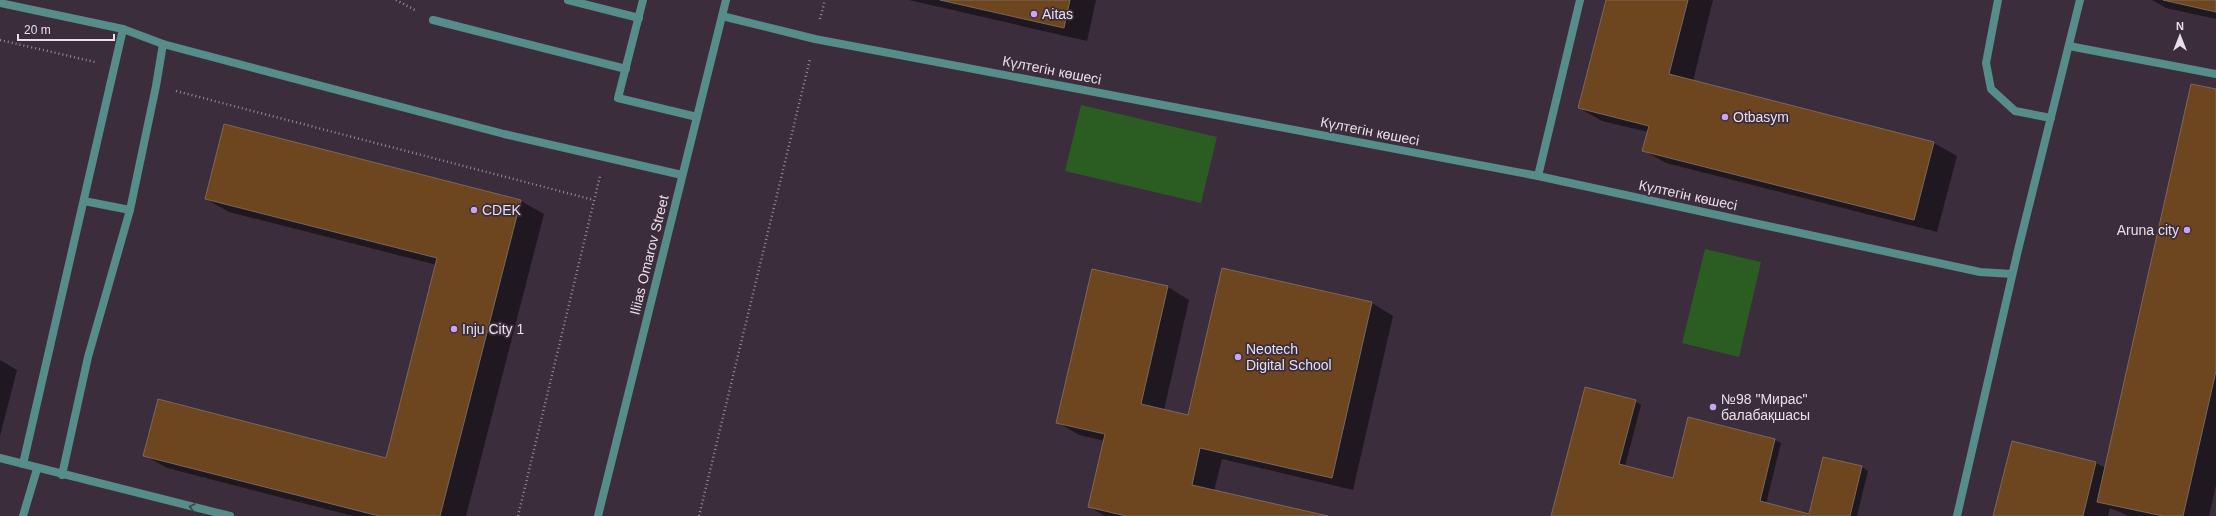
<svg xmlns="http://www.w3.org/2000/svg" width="2216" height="516" font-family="Arial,sans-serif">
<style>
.green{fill:#2b5c22}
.shadow{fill:#0007}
.building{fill:#6d451f;stroke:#7a6859}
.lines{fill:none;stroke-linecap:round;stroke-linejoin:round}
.path{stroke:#968b96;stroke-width:2.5;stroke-dasharray:1 3;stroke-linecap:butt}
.lane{stroke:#568c89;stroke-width:8}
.street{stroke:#568c89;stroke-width:8}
.oneway{stroke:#41404b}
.poi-dot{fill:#c7a6f0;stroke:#3c2d3c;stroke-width:1.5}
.labels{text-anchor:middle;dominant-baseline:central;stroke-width:3.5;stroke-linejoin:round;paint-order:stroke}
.poi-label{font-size:14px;fill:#e8dfe8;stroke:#3c2d3c;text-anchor:start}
.street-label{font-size:14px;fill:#e8dfe8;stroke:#3c2d3c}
</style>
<rect width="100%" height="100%" fill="#3c2d3c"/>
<g class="green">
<path d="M 1081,105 L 1217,137 L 1201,203 L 1065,171 Z"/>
<path d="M 1705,249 L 1761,262 L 1739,357 L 1682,343 Z"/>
</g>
<g class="shadow">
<path d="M 909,0 L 1096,0 L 1087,41 Z"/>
<path d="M 1607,0 L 1713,0 L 1693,81 L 1934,143 L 1957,156 L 1937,232 L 1666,163 L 1643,150 L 1648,132 L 1602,121 L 1579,108 Z"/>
<path d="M 2152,0 L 2216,0 L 2216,19 L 2166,8 Z"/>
<path d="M 2216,90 L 2216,485 L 2209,516 L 2129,516 L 2110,508 L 2108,516 L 1995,516 L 2096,463 L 2106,468 Z"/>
<path d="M 225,125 L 521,201 L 544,214 L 466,516 L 353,516 L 167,468 L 144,455 L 387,459 L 437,265 L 229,212 L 206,199 Z"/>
<path d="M 1223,269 L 1372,303 L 1393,316 L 1353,490 L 1222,459 L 1214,491 L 1323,516 L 1105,516 L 1090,507 L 1105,441 L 1079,435 L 1057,422 L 1093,270 L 1168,287 L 1189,300 L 1164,410 L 1189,416 Z"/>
<path d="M 0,360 L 17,370 L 0,436 Z"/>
<path d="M 1635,401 L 1641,405 L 1625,466 L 1674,479 L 1775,440 L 1781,443 L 1766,504 L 1810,515 L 1823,458 L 1862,467 L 1868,471 L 1857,516 L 1552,516 Z"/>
</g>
<g class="building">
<path d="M 940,0 L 1070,0 L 1064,28 Z"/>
<path d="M 1606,0 L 1688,0 L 1669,74 L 1934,142 L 1914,220 L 1642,151 L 1649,126 L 1578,108 Z"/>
<path d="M 2163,0 L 2216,0 L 2216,12 Z"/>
<path d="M 2191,84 L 2216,89 L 2216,371 L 2183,516 L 2163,516 L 2097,502 Z"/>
<path d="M 224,124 L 521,200 L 440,516 L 379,516 L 143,456 L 158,399 L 386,458 L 437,258 L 205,199 Z"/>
<path d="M 1222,268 L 1372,302 L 1332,478 L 1200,448 L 1192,485 L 1328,516 L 1126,516 L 1088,507 L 1105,434 L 1056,423 L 1092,269 L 1168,286 L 1141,404 L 1188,415 Z"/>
<path d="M 1585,387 L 1636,400 L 1619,464 L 1673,478 L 1688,417 L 1775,439 L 1760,501 L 1809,514 L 1823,457 L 1862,466 L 1850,516 L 1551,516 Z"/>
<path d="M 2012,441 L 2096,462 L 2083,516 L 1993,516 Z"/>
</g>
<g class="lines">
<g class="path">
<path d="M 396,0 L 415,10"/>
<path d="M 820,19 L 825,0"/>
<path d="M 0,40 L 95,62"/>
<path d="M 176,91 L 594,200"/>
<path d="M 518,516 L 600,176"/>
<path d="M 699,516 L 810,59"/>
</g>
<g class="lane">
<path d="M 568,0 L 639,18"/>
<path d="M 643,0 L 618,98 L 697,117"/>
<path d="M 1998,0 L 1986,63 L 1991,89 L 2015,111 L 2051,118"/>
<path d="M 0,3 L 123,29 L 163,44 L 504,134 L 682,175"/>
<path d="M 433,20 L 626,69"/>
<path d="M 84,201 L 130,210"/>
<path d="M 0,458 L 230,516"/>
<path d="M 23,464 L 123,29"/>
<path d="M 62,475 L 88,357 L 130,210 L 156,86 L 163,44"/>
<path d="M 23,516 L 37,469"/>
</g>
<g class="street">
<path d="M 722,16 L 815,39 L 1538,176 L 1980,272 L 2012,274"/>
<path d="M 2069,46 L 2216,74"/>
<path d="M 1538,176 L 1580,0"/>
<path d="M 598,516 L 726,0"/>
<path d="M 1957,516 L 2018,250 L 2080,0"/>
</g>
</g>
<defs><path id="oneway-chevron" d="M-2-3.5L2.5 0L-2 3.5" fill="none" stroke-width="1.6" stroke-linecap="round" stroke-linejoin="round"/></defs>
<use class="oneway" href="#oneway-chevron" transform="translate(192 507) rotate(-166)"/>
<g class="poi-dot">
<circle cx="1034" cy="14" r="4"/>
<circle cx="1725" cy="117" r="4"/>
<circle cx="474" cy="210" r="4"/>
<circle cx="2187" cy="230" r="4"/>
<circle cx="454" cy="329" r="4"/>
<circle cx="1238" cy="357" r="4"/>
<circle cx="1713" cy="407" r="4"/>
</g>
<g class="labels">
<g class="poi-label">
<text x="1042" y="14">Aitas</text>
<text x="1733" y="117">Otbasym</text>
<text x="482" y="210">CDEK</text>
<text x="2179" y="230" text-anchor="end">Aruna city</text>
<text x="462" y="329">Inju City 1</text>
<text x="1246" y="349">Neotech<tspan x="1246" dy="16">Digital School</tspan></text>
<text x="1721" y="399">№98 "Мирас"<tspan x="1721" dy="16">балабақшасы</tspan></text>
</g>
<g class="street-label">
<text transform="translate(1052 70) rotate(11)">Күлтегін көшесі</text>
<text transform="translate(1370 131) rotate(11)">Күлтегін көшесі</text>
<text transform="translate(1688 195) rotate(12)">Күлтегін көшесі</text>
<text transform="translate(649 255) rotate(-76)">Iliias Omarov Street</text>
</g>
</g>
<g transform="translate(2180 36)" stroke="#3c2d3c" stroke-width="3" paint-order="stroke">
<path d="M0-3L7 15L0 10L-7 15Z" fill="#e8dfe8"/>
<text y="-6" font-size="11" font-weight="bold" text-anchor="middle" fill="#e8dfe8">N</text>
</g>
<path d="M18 34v6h96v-6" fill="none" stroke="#e8dfe8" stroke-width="2"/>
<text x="24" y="34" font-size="12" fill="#e8dfe8" stroke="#3c2d3c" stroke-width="3" paint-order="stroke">20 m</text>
</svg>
